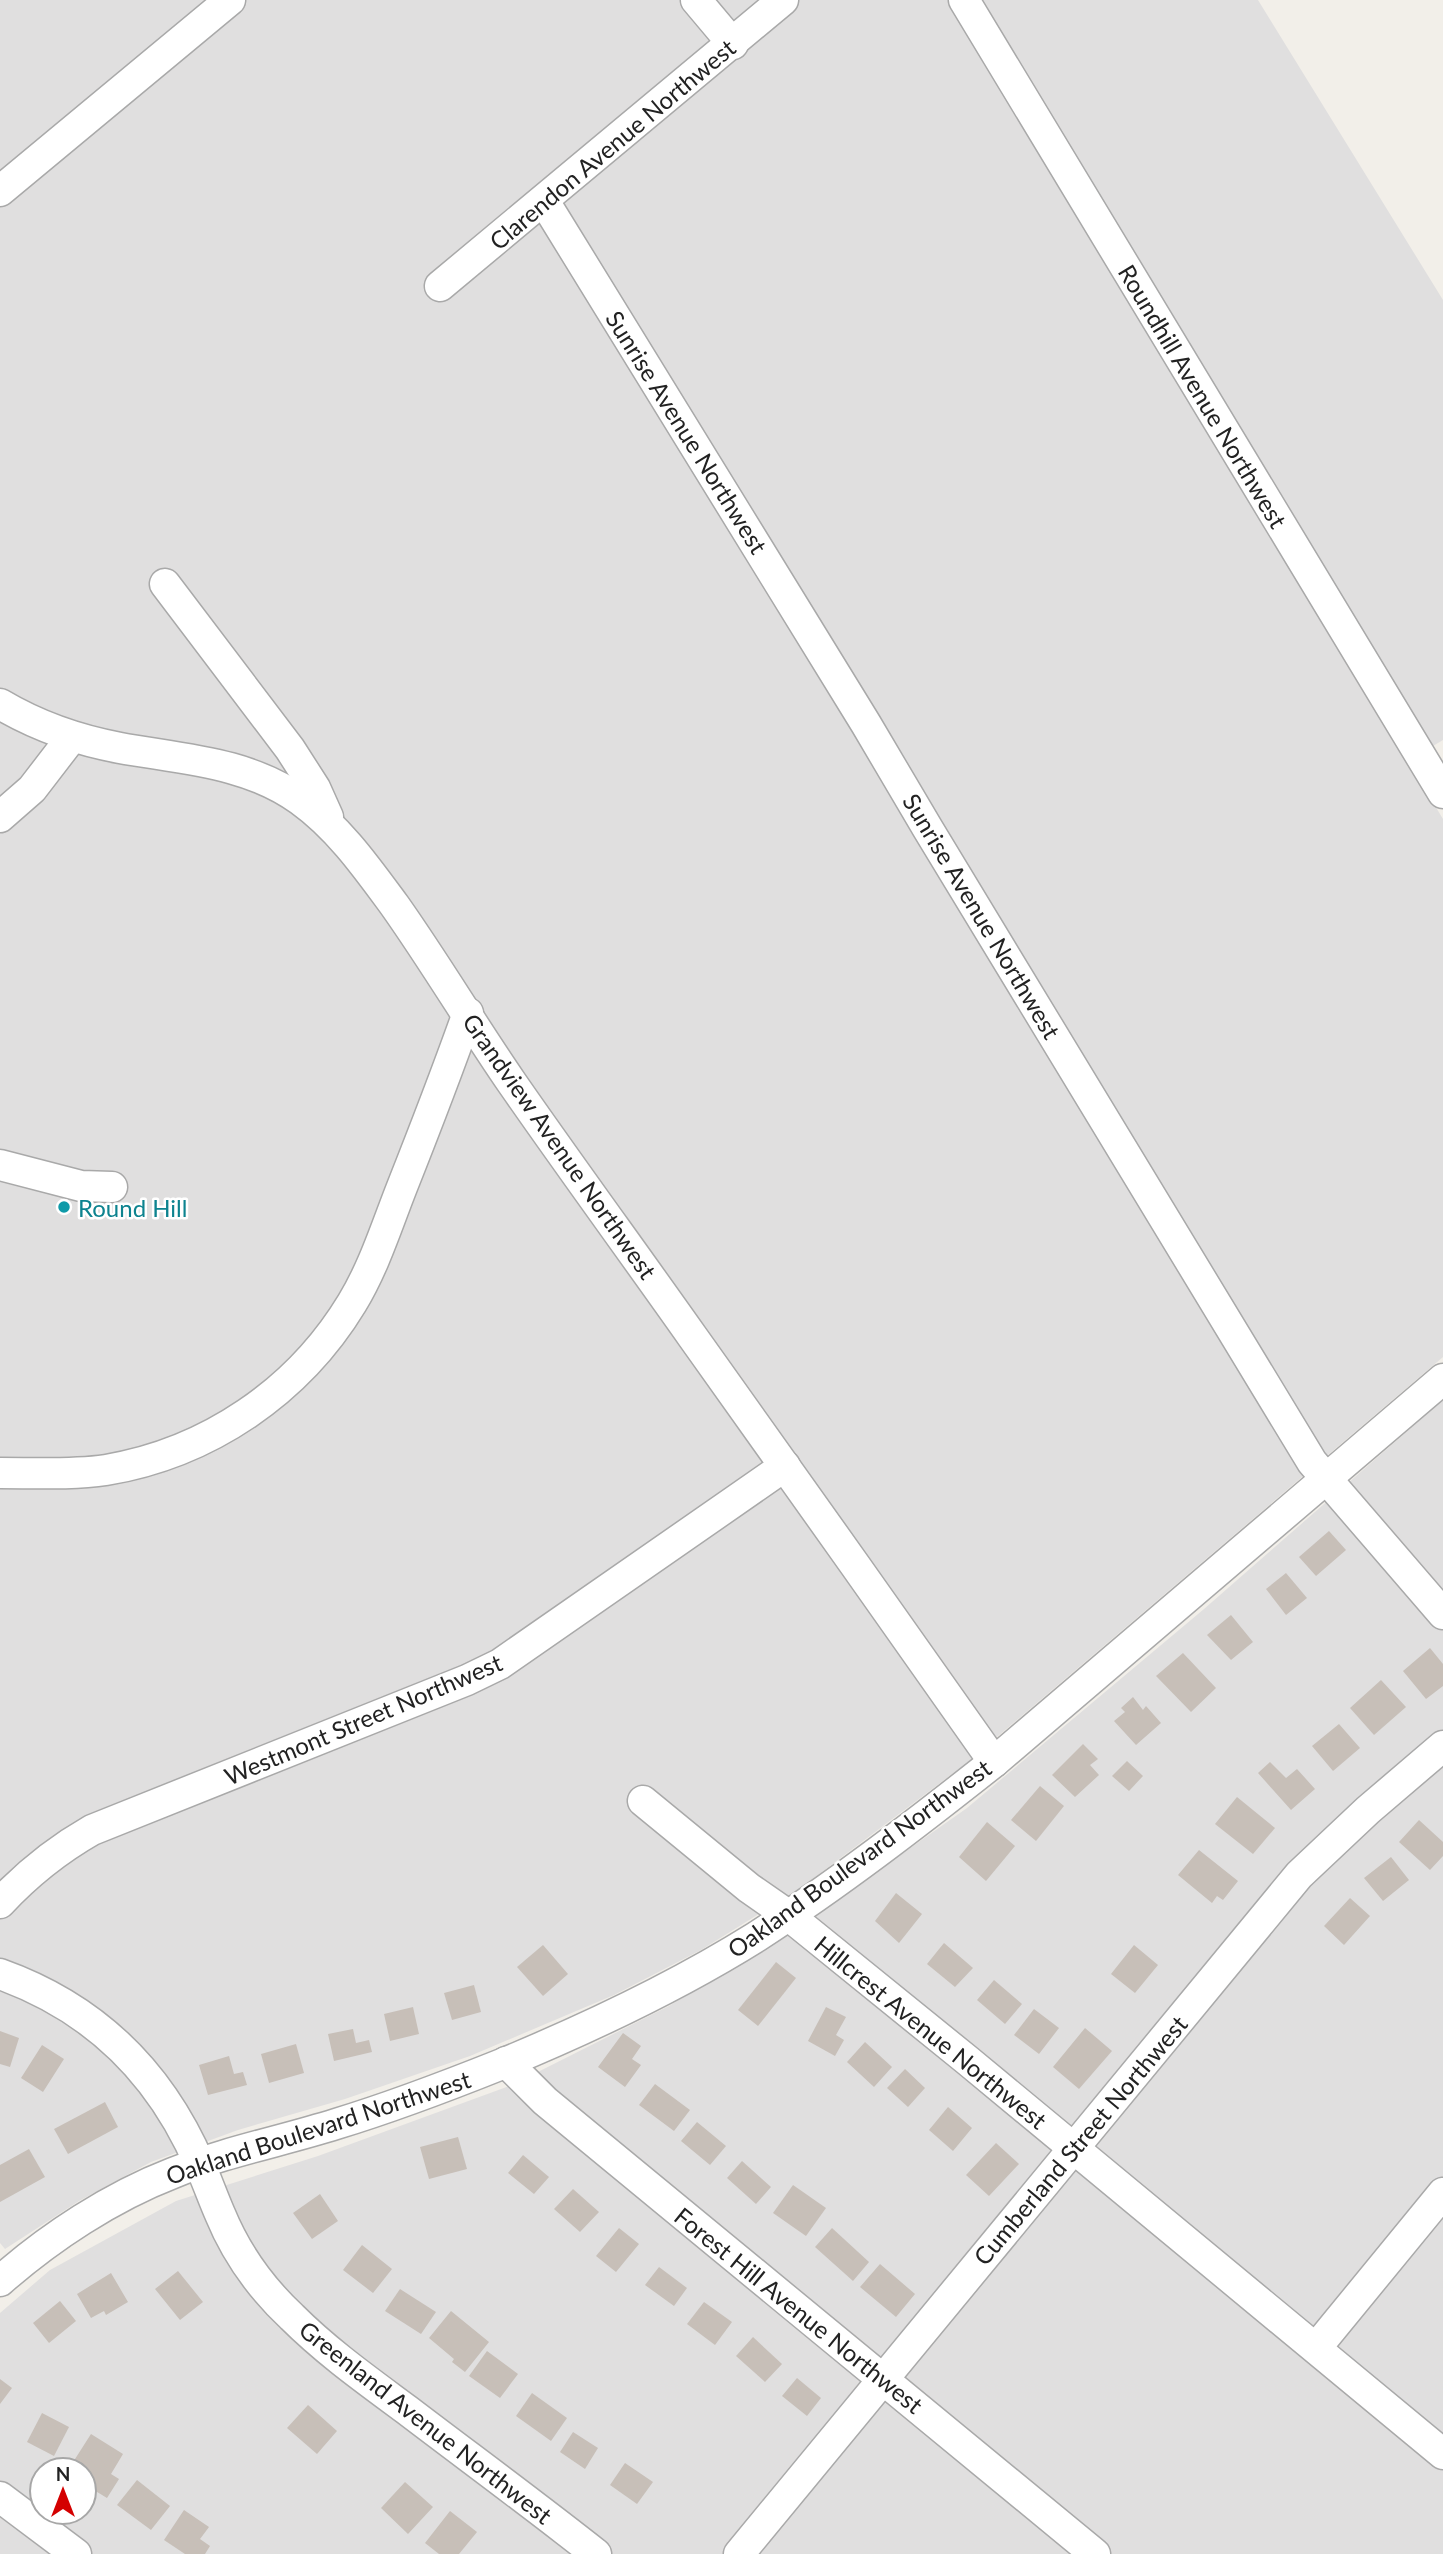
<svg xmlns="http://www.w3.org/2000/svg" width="1443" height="2554" font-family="Lato,sans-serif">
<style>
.residential{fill:#e0dfdf;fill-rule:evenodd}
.building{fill:#c7bfb8}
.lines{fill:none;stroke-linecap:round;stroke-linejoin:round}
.minor-casing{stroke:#a9a9a9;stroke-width:33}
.minor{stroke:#fff;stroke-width:30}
.culture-dot{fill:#0f9aa8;stroke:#fff;stroke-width:2.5}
.labels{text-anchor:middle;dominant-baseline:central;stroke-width:5;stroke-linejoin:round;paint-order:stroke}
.street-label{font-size:24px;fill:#222;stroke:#fff}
.culture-label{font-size:24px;fill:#0d838f;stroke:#fff;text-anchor:start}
</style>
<rect width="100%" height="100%" fill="#f2efe9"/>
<g class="residential">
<path d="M 0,0 L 1258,0 L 1443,300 L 1443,740 L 1408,761 L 1443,819 L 1443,1357 L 964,1765 L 802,1887 L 701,1950 L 614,1995 L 470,2056 L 345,2099 L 238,2130 L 151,2162 L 79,2201 L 5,2249 L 0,2243 Z"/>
<path d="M 1443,1400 L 1443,2554 L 0,2554 L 0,2313 L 50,2270 L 176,2201 L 318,2156 L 512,2085 L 669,2006 L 794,1930 L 967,1808 L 1204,1609 ZM 42,2470 L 84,2470 L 84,2512 L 42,2512 Z"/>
</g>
<g class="building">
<path d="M 1329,1531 L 1346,1550 L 1316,1576 L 1299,1557 Z"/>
<path d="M 1286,1573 L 1307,1598 L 1286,1615 L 1266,1589 Z"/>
<path d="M 1231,1615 L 1253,1642 L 1231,1660 L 1207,1635 Z"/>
<path d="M 1430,1648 L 1443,1664 L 1443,1686 L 1426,1699 L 1403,1671 Z"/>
<path d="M 1183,1653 L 1216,1688 L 1191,1712 L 1156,1676 Z"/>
<path d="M 1381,1680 L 1406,1707 L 1374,1735 L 1350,1708 Z"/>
<path d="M 1133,1697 L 1143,1710 L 1146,1706 L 1161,1723 L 1136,1745 L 1114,1721 L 1125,1712 L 1121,1708 Z"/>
<path d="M 1339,1724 L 1360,1748 L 1333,1771 L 1312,1746 Z"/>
<path d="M 1083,1744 L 1098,1759 L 1090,1765 L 1099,1775 L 1075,1797 L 1052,1775 Z"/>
<path d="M 1127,1761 L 1143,1776 L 1129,1791 L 1112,1776 Z"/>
<path d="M 1270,1762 L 1286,1778 L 1297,1769 L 1315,1789 L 1291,1810 L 1258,1773 Z"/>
<path d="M 1040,1786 L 1064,1806 L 1036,1841 L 1011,1820 Z"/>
<path d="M 1237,1797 L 1275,1828 L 1253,1854 L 1215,1824 Z"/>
<path d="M 1419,1820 L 1443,1842 L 1443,1856 L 1430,1870 L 1399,1842 Z"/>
<path d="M 987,1822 L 1015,1846 L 986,1881 L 959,1857 Z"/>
<path d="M 1199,1850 L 1238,1881 L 1223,1900 L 1217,1896 L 1212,1903 L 1178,1875 Z"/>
<path d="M 1391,1857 L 1409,1880 L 1383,1901 L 1364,1878 Z"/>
<path d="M 896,1893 L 922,1914 L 899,1943 L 875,1921 Z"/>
<path d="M 1350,1898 L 1370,1916 L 1344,1945 L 1324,1926 Z"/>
<path d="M 944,1943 L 973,1968 L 955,1987 L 927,1964 Z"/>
<path d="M 543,1945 L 568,1974 L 543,1996 L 517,1967 Z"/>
<path d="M 1134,1945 L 1158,1965 L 1135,1993 L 1111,1974 Z"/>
<path d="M 776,1962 L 796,1978 L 758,2026 L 738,2010 Z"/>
<path d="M 994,1980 L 1022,2004 L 1005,2024 L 977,2000 Z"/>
<path d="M 474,1985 L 481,2012 L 452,2020 L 444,1993 Z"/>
<path d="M 413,2007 L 419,2034 L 390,2041 L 384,2014 Z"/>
<path d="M 826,2007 L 846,2017 L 836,2035 L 844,2040 L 835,2056 L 808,2041 Z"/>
<path d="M 1034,2009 L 1059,2028 L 1039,2054 L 1014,2035 Z"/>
<path d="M 1085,2028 L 1112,2051 L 1079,2089 L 1053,2067 Z"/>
<path d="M 353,2029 L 356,2043 L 369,2040 L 372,2052 L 334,2061 L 328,2034 Z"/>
<path d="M 0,2031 L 19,2038 L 10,2067 L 0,2064 Z"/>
<path d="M 623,2033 L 641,2046 L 632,2059 L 641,2065 L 625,2087 L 598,2067 Z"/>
<path d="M 865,2042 L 892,2067 L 874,2087 L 847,2062 Z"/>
<path d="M 296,2044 L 304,2073 L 269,2083 L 261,2054 Z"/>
<path d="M 42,2045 L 64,2059 L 43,2092 L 21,2078 Z"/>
<path d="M 229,2056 L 234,2074 L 243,2072 L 247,2085 L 208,2095 L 199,2065 Z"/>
<path d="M 905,2069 L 925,2088 L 908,2107 L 887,2088 Z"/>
<path d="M 655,2084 L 690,2110 L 674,2131 L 639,2105 Z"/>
<path d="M 105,2102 L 118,2127 L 68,2154 L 54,2129 Z"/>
<path d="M 948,2107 L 972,2128 L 953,2151 L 929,2130 Z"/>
<path d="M 697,2122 L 726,2146 L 710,2165 L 681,2141 Z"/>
<path d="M 458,2137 L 467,2169 L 429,2179 L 420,2147 Z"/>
<path d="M 996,2143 L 1019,2164 L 989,2196 L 966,2175 Z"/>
<path d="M 29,2149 L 45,2177 L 0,2202 L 0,2165 Z"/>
<path d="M 523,2155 L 549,2177 L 534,2194 L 508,2173 Z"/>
<path d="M 742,2161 L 771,2187 L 756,2204 L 727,2178 Z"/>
<path d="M 793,2185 L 826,2208 L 806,2236 L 773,2213 Z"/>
<path d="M 573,2189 L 599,2212 L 580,2232 L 554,2209 Z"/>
<path d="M 320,2194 L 338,2221 L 312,2239 L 293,2213 Z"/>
<path d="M 619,2228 L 639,2244 L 616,2272 L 596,2256 Z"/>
<path d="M 832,2228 L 869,2262 L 853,2281 L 815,2247 Z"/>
<path d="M 362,2245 L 392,2269 L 373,2293 L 343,2270 Z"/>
<path d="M 880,2264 L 915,2294 L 896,2317 L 860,2287 Z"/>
<path d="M 659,2267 L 687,2288 L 674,2306 L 645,2285 Z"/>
<path d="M 178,2271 L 203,2302 L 180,2320 L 155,2289 Z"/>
<path d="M 111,2273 L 128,2302 L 106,2315 L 104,2311 L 91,2318 L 77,2294 Z"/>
<path d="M 400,2289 L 436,2312 L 421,2334 L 385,2311 Z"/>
<path d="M 60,2301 L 76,2321 L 49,2343 L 33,2323 Z"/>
<path d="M 704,2302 L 732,2322 L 715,2345 L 687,2324 Z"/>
<path d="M 451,2311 L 489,2342 L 465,2372 L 452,2362 L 454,2359 L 429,2338 Z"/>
<path d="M 753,2337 L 782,2364 L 765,2382 L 736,2356 Z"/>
<path d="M 487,2351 L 518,2374 L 500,2398 L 469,2376 Z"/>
<path d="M 797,2378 L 821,2398 L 807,2416 L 782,2396 Z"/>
<path d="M 0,2379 L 12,2388 L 0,2404 Z"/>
<path d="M 532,2393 L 567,2418 L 551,2441 L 516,2416 Z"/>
<path d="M 308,2405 L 337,2431 L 317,2454 L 287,2428 Z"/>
<path d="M 42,2413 L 69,2427 L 54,2456 L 27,2442 Z"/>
<path d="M 573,2432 L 598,2448 L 585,2469 L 560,2452 Z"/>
<path d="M 91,2434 L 123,2454 L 111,2474 L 119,2479 L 107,2498 L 84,2484 L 84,2470 L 68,2470 Z"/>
<path d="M 625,2463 L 653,2482 L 637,2504 L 610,2485 Z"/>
<path d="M 137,2480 L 170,2506 L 151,2530 L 117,2505 Z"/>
<path d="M 405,2482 L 433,2507 L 408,2534 L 381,2508 Z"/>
<path d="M 184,2510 L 209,2527 L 200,2539 L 210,2546 L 205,2554 L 185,2554 L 164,2540 Z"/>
<path d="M 450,2511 L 477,2532 L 459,2554 L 439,2554 L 425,2543 Z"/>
</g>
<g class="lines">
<defs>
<g id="minor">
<path d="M 696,0 L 733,44"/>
<path d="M 964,0 L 1443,793"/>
<path d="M 0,191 L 230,0"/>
<path d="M 544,201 L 866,724 L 928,829 L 1312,1462 L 1443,1614"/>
<path d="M 440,286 L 783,0"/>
<path d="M 165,584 L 290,749 L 315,788 L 328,817"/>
<path d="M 0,704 C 37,726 77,740 120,748 C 181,759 248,762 300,800 C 339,828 367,868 395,906 C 436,964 472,1025 512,1083 C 571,1168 632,1251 692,1336 C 793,1477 894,1620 994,1762"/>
<path d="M 0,817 L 32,789 L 72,737"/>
<path d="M 0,1165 L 81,1186 L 112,1187"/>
<path d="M 0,1473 C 35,1473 72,1475 106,1470 C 208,1453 298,1392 352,1303 C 374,1267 387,1225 402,1187 C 425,1129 447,1072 468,1013"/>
<path d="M 643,1801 L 749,1888 L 788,1915 L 967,2060 L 1443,2454"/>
<path d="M 0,1903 C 28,1873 57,1850 92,1830 L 467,1680 L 500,1664 L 785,1466"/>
<path d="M 0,1974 C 95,2008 160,2072 200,2165 C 207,2181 213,2198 220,2214 C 236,2253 261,2288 292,2317 C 327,2352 368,2381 407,2410 C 470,2458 534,2505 596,2554"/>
<path d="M 506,2062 L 545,2101 L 1095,2554"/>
<path d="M 0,2281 C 50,2237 111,2197 173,2173 C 225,2152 282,2141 336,2124 C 392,2107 447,2086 502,2064 C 589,2028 676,1987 756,1937 C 838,1884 917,1823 994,1762 L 1443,1379"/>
<path d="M 1316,2348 L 1443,2193"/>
<path d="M 0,2497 L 76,2554"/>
<path d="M 739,2554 L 1299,1875 L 1368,1810 L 1443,1746"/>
</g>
</defs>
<use href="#minor" class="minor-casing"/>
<use href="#minor" class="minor"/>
</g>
<circle class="culture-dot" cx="64" cy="1207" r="7"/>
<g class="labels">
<g class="street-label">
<text transform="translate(612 144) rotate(-40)">Clarendon Avenue Northwest</text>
<text transform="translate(1203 396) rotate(59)">Roundhill Avenue Northwest</text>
<text transform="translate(687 432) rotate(58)">Sunrise Avenue Northwest</text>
<text transform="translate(982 916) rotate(59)">Sunrise Avenue Northwest</text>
<text transform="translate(560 1146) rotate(55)">Grandview Avenue Northwest</text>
<text transform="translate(363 1719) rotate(-23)">Westmont Street Northwest</text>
<text transform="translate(859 1858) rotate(-36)">Oakland Boulevard Northwest</text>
<text transform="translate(931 2032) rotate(39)">Hillcrest Avenue Northwest</text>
<text transform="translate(318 2127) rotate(-18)">Oakland Boulevard Northwest</text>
<text transform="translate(1080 2140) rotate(-50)">Cumberland Street Northwest</text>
<text transform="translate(799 2310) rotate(39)">Forest Hill Avenue Northwest</text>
<text transform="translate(426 2422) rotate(38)">Greenland Avenue Northwest</text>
</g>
<g class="culture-label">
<text x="78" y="1207">Round Hill</text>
</g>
</g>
<g transform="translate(63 2491)"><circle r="33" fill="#ffffff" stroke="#a7a7a7" stroke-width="2"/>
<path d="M0-5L12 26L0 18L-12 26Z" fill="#d40000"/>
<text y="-10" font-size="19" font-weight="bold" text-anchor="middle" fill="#222222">N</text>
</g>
</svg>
